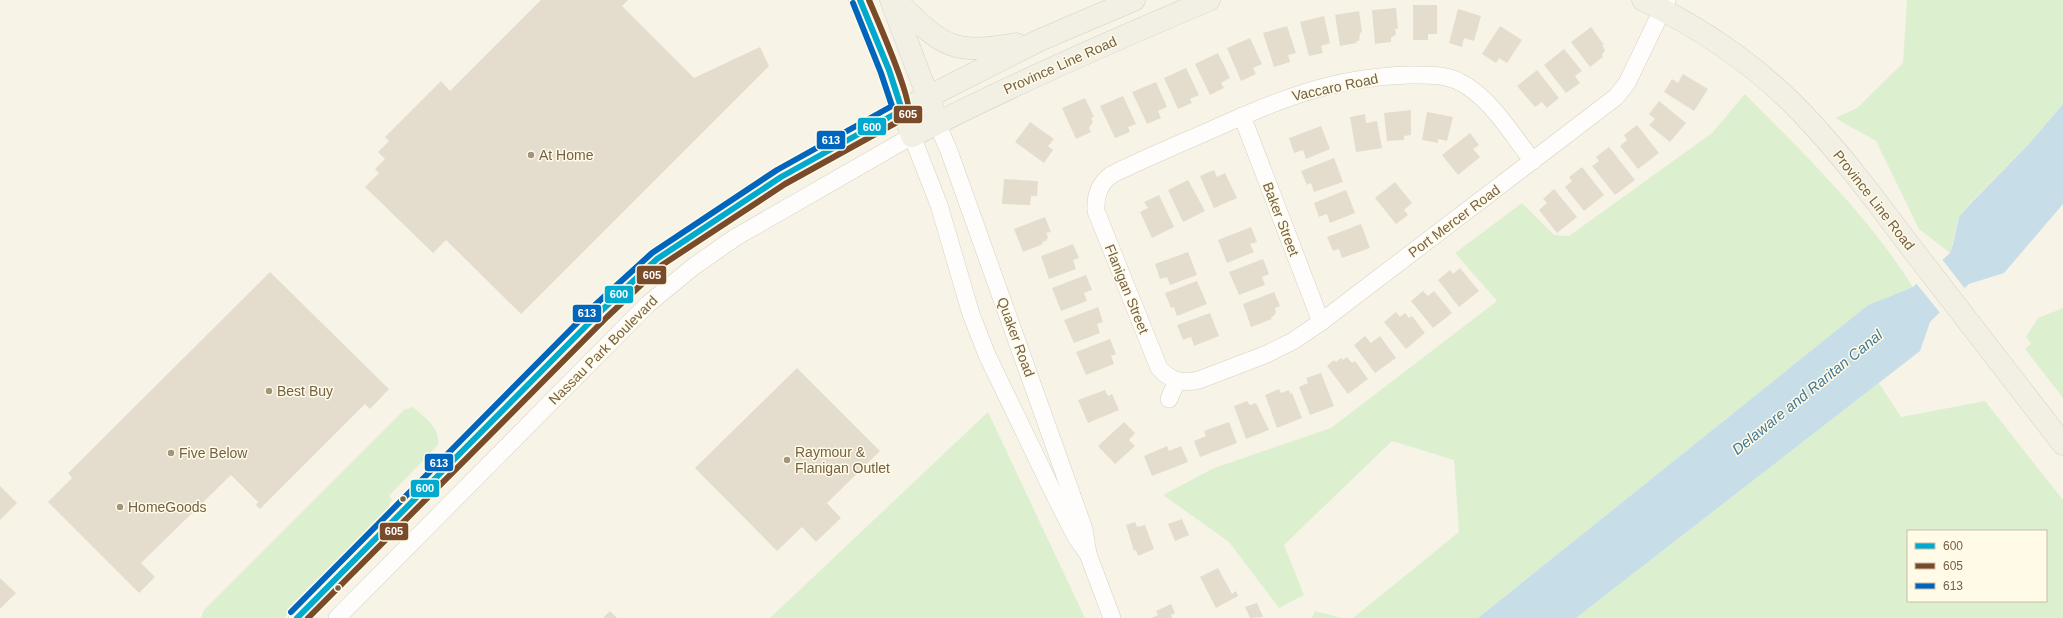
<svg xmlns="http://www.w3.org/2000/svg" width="2063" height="618" font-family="Helvetica,sans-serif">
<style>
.green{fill:#dcf0d0;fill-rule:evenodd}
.water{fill:#c7dee8}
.pier{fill:#f7f4e7}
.building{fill:#e4ddce}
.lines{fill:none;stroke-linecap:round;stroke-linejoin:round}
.minor-casing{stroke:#d6d0c2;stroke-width:18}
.major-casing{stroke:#d6cfc3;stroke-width:23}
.minor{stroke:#fefdfb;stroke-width:17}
.major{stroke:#f2f0e4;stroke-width:22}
.bus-1-casing{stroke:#fffbe7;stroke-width:9}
.bus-2-casing{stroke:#fffbe7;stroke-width:9}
.bus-3-casing{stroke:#fffbe7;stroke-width:9}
.bus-1{stroke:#00a9ce;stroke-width:6}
.bus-2{stroke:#7a4b2a;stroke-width:6}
.bus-3{stroke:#0065bd;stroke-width:6}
.poi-dot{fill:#a3947e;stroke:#fffbe7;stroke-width:1.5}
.bus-dot{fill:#766146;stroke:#fffbe7;stroke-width:1.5}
.labels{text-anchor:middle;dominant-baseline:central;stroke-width:3;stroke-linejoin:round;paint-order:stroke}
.street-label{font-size:14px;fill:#766146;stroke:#fffbe7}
.poi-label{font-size:14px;fill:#766146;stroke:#fffbe7;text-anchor:start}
.water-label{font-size:15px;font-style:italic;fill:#437999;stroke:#fffbe7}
.line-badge{stroke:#fffbe7;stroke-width:1.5}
.badge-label{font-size:11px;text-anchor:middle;font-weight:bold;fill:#fff}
</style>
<rect width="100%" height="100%" fill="#f7f4e7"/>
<g class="green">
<path d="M 1907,0 L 2063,0 L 2063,104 L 2028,145 L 1971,202 L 1959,217 L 1950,253 L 1919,229 L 1876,141 L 1835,118 L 1857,108 L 1903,63 Z"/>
<path d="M 1745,94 C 1805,155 1867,214 1913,287 L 1868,305 L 1478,618 L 1353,618 L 1459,532 L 1454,460 L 1392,441 L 1284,545 L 1304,595 L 1279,608 L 1229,542 L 1163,495 L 1214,468 L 1331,428 L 1497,301 L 1455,253 L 1522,203 L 1554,235 L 1569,236 L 1712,133 Z"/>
<path d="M 2063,308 L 2063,398 L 2025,349 L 2031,343 L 2026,337 L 2038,318 Z"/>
<path d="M 1879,383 L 1901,417 L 1985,401 L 2063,500 L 2063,618 L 1576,618 ZM 1908,531 L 2046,531 L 2046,601 L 1908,601 Z"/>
<path d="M 413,407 C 425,418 440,427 438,445 L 389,496 L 392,499 L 382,521 L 284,618 L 201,618 L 204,610 L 404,410 Z"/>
<path d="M 988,412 L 1085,618 L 770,618 Z"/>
<path d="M 1315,611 L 1342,618 L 1312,618 Z"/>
</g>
<path class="water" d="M 2063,104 L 2063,204 L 2004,273 L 1969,284 L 1930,322 L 1920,351 L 1576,618 L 1478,618 L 1868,305 L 1913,287 L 1950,253 L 1953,244 L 1959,217 L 1971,203 L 2028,145 Z"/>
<path class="pier" d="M 1941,258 L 1966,290 L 1941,314 L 1915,282 Z"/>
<g class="building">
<path d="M 541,0 L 628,0 L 622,6 L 694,78 L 760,47 L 769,66 L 521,314 L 446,240 L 433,253 L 365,187 L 379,173 L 375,169 L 385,159 L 378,152 L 389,141 L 385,137 L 441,81 L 450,91 Z"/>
<path d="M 1413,5 L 1437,5 L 1437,34 L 1428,34 L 1428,40 L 1413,40 Z"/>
<path d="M 1396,8 L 1398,29 L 1395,29 L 1396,34 L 1391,38 L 1391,42 L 1375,44 L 1372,10 Z"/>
<path d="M 1458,9 L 1481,16 L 1474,41 L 1464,38 L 1462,47 L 1449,43 Z"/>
<path d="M 1359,11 L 1362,32 L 1360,33 L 1359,41 L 1356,41 L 1357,43 L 1340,46 L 1335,15 Z"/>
<path d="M 1324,16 L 1330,43 L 1321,46 L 1323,53 L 1309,56 L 1300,22 Z"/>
<path d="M 1287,26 L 1296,53 L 1288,55 L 1290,62 L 1274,67 L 1263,33 Z"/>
<path d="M 1500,26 L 1522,40 L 1507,63 L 1499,58 L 1496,63 L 1482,54 Z"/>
<path d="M 1591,27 L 1604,45 L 1602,45 L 1605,50 L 1602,55 L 1603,57 L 1590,67 L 1571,42 Z"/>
<path d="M 1250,38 L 1262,64 L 1253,68 L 1256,74 L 1241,81 L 1227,48 Z"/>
<path d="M 1564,49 L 1582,71 L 1575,76 L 1580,83 L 1566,93 L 1544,65 Z"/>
<path d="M 1218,53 L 1230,78 L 1221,83 L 1224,88 L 1210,95 L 1195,64 Z"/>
<path d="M 1186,68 L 1199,95 L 1190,99 L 1192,103 L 1178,109 L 1164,78 Z"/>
<path d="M 1537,70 L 1559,98 L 1547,108 L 1542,102 L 1535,107 L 1517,86 Z"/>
<path d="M 1683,74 L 1708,89 L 1694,111 L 1664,92 L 1672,79 L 1678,83 Z"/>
<path d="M 1156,82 L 1167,107 L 1158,111 L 1161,118 L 1147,124 L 1132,92 Z"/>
<path d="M 1123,96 L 1136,124 L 1128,127 L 1130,132 L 1115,138 L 1100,106 Z"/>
<path d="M 1085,98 L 1094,117 L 1091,118 L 1093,122 L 1089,128 L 1091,132 L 1076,139 L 1062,108 Z"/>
<path d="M 1659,101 L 1686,123 L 1670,142 L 1649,125 L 1655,119 L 1649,114 Z"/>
<path d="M 1411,110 L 1411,135 L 1404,136 L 1404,140 L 1387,141 L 1384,113 Z"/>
<path d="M 1427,112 L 1453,117 L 1447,141 L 1438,139 L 1438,143 L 1422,140 Z"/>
<path d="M 1365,114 L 1366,123 L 1377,121 L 1382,148 L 1356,152 L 1350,117 Z"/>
<path d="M 1030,122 L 1054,139 L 1048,146 L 1053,150 L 1044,163 L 1015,142 Z"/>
<path d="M 1637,125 L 1659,153 L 1638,169 L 1620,146 L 1627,140 L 1624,135 Z"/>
<path d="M 1321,126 L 1330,149 L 1306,159 L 1303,150 L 1294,153 L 1289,138 Z"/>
<path d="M 1470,133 L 1479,145 L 1473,149 L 1480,157 L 1458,175 L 1442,155 Z"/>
<path d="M 1609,147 L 1635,180 L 1615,195 L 1592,166 L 1599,161 L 1596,157 Z"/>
<path d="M 1334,158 L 1343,182 L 1314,192 L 1311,183 L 1307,185 L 1301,171 Z"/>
<path d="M 1582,167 L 1604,195 L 1584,211 L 1565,187 L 1572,181 L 1569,177 Z"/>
<path d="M 1214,170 L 1217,177 L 1225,173 L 1237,198 L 1214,208 L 1200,176 Z"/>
<path d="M 1004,179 L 1038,181 L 1037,196 L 1031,196 L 1030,205 L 1002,204 Z"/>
<path d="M 1188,180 L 1205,211 L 1183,222 L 1168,190 Z"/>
<path d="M 1395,182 L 1412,203 L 1404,210 L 1408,215 L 1396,224 L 1375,198 Z"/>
<path d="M 1554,189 L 1577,217 L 1557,233 L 1539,210 L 1547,203 L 1543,199 Z"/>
<path d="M 1346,190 L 1355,213 L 1330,223 L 1327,214 L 1319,217 L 1314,203 Z"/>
<path d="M 1159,195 L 1174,227 L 1152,238 L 1140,212 L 1148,208 L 1144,202 Z"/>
<path d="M 1045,217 L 1051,232 L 1046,233 L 1048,237 L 1046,241 L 1042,242 L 1043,244 L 1023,252 L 1014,229 Z"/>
<path d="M 1361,224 L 1370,248 L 1342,258 L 1339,249 L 1333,251 L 1327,237 Z"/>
<path d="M 1251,227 L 1257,242 L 1250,244 L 1254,252 L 1227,263 L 1218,240 Z"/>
<path d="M 1073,244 L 1079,258 L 1073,260 L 1076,269 L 1049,279 L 1041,256 Z"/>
<path d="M 1188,252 L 1197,275 L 1170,285 L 1167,277 L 1160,279 L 1155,264 Z"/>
<path d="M 1263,259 L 1269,274 L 1262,277 L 1265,285 L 1239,295 L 1229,272 Z"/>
<path d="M 1460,268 L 1479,291 L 1459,307 L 1438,280 L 1450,270 L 1453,274 Z"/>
<path d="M 270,272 L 389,389 L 370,409 L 365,404 L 260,509 L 256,505 L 258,502 L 231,475 L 141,563 L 155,577 L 139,593 L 48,502 L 72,478 L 68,473 Z"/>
<path d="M 1086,275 L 1092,290 L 1084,293 L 1087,301 L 1061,311 L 1052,288 Z"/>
<path d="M 1197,281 L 1207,304 L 1177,316 L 1174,307 L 1171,308 L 1165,293 Z"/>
<path d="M 1423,291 L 1428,296 L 1434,291 L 1452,313 L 1433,328 L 1411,301 Z"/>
<path d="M 1274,292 L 1280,306 L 1275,308 L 1276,312 L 1274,316 L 1271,317 L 1272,319 L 1251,327 L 1243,304 Z"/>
<path d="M 1098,307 L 1103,322 L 1097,324 L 1100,333 L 1074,343 L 1064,320 Z"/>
<path d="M 1396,312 L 1400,317 L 1405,313 L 1409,318 L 1412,316 L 1425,333 L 1406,349 L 1384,322 Z"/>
<path d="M 1210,313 L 1219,336 L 1194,346 L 1191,337 L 1183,340 L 1177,325 Z"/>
<path d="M 1365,336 L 1371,343 L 1380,336 L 1396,358 L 1375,373 L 1354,345 Z"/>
<path d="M 1110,339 L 1116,354 L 1111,356 L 1114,364 L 1086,375 L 1076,352 Z"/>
<path d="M 1347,357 L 1352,363 L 1355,361 L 1368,379 L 1348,394 L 1327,366 L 1334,360 L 1336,362 L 1341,358 L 1343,360 Z"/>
<path d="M 797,368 L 880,451 L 827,503 L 841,518 L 816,542 L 802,527 L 777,551 L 695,468 Z"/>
<path d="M 1321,373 L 1334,406 L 1310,415 L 1299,387 L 1308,383 L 1306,378 Z"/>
<path d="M 1279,389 L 1281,393 L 1289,390 L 1290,394 L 1292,393 L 1302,418 L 1277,428 L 1265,395 Z"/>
<path d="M 1105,390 L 1108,396 L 1112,394 L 1119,410 L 1088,423 L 1078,400 Z"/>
<path d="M 1247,401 L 1250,405 L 1256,403 L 1269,430 L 1246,439 L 1234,406 Z"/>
<path d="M 1124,422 L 1135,433 L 1129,440 L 1135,446 L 1115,464 L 1098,446 Z"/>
<path d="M 1229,422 L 1237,443 L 1200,457 L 1194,441 L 1206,436 L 1204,431 Z"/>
<path d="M 1167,446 L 1169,451 L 1181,446 L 1188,462 L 1152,476 L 1144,456 Z"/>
<path d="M 0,486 L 17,503 L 0,520 Z"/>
<path d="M 1182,519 L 1189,535 L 1175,541 L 1168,524 Z"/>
<path d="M 1135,522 L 1137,527 L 1145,525 L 1154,549 L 1138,556 L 1136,550 L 1134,551 L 1126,525 Z"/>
<path d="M 1218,568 L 1232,594 L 1236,591 L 1238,596 L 1216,608 L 1200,577 Z"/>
<path d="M 0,578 L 16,593 L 0,609 Z"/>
<path d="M 1257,603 L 1263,617 L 1250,618 L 1245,607 Z"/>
<path d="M 1171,604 L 1175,613 L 1171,615 L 1172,618 L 1151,618 L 1158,615 L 1156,611 Z"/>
<path d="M 610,611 L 617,618 L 603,618 Z"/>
</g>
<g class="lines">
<defs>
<g id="minor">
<path d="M 1242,116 L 1321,322"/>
<path d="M 937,123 L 949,151 L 1084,529 L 1088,554 L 1112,618"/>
<path d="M 1533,161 C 1511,134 1491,98 1460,82 C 1445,74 1426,75 1409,75 C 1329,77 1274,102 1202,134 C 1172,147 1141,160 1111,175 C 1099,184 1095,196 1096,211 L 1159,368 C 1171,381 1182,384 1199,380 L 1267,354 L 1293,341 L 1321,322 L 1616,97 L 1627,83 L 1667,0"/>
<path d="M 1169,399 L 1177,381"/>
<path d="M 297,618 L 601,311 L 657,259 L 781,177 L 902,110"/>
<path d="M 337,618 L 648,304 L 693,267 L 736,237 L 912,136 L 939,205 L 971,314 L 987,355 L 1056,498 L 1076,537 L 1088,554"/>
</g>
<g id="major">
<path d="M 860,0 L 889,70 L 912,136 C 1009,86 1109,42 1209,0"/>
<path d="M 891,0 L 933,110"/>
<path d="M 895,0 C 942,44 948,56 1016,44"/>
<path d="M 1643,0 C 1707,31 1767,73 1814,126 C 1850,165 1881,208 1913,250 C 1963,314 2013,379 2063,444"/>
<path d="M 902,110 L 1040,40 L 1134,0"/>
</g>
</defs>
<use href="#minor" class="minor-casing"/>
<use href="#major" class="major-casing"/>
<use href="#minor" class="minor"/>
<use href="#major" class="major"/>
<defs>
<path id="bus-1" d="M 297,618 L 601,311 L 657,259 L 781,177 L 902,110 L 889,70 L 860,0"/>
<path id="bus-2" d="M 308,618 L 607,317 L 662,265 L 785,184 L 908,116 C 915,104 876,17 869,0"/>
<path id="bus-3" d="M 291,612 L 595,305 L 652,253 L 777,170 L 892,106 L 881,73 L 853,3"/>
</defs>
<use href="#bus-1" class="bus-1-casing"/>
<use href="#bus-2" class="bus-2-casing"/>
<use href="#bus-3" class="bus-3-casing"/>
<use href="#bus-1" class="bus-1"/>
<use href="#bus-2" class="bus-2"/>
<use href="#bus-3" class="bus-3"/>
</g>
<g class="poi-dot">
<circle cx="531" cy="155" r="4"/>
<circle cx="269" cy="391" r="4"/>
<circle cx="171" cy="453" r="4"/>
<circle cx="787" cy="460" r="4"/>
<circle cx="120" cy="507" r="4"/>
</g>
<g class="bus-dot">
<circle cx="403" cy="499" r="3.5"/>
<circle cx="338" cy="588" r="3.5"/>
</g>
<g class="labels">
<g class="street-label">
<text transform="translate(1060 65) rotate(-24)">Province Line Road</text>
<text transform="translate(1335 87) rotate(-12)">Vaccaro Road</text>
<text transform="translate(1874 200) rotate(52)">Province Line Road</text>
<text transform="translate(1281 219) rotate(69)">Baker Street</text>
<text transform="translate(1454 221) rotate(-37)">Port Mercer Road</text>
<text transform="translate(1127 289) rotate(68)">Flanigan Street</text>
<text transform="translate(1016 337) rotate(70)">Quaker Road</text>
<text transform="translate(603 350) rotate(-45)">Nassau Park Boulevard</text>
</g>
<g class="poi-label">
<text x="539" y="155">At Home</text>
<text x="277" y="391">Best Buy</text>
<text x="795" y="452">Raymour &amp;<tspan x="795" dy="16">Flanigan Outlet</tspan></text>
<text x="179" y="453">Five Below</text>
<text x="128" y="507">HomeGoods</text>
</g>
<g class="water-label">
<text transform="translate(1807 392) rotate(-39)">Delaware and Raritan Canal</text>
</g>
</g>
<g class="line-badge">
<rect x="893" y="105" width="30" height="19" rx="4" fill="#7a4b2a"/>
<rect x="857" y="117" width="30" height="19" rx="4" fill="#00a9ce"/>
<rect x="816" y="130" width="30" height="20" rx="4" fill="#0065bd"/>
<rect x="636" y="265" width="31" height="20" rx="4" fill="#7a4b2a"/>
<rect x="604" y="285" width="30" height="19" rx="4" fill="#00a9ce"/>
<rect x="572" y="304" width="30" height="19" rx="4" fill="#0065bd"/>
<rect x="424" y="453" width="30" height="19" rx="4" fill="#0065bd"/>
<rect x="410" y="479" width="30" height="19" rx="4" fill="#00a9ce"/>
<rect x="379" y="522" width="30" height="19" rx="4" fill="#7a4b2a"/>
</g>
<g class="badge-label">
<text x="908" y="118">605</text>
<text x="872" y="131">600</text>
<text x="831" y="144">613</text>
<text x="652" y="279">605</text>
<text x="619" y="298">600</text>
<text x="587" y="317">613</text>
<text x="439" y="467">613</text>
<text x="425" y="492">600</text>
<text x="394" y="535">605</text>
</g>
<rect x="1907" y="530" width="140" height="72" fill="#fffbe7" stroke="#c8bda7"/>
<rect x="1915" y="543" width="20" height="6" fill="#00a9ce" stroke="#c8bda7"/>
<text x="1943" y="550" font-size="12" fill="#766146">600</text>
<rect x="1915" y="563" width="20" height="6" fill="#7a4b2a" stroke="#c8bda7"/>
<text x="1943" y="570" font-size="12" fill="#766146">605</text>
<rect x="1915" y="583" width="20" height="6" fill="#0065bd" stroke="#c8bda7"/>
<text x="1943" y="590" font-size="12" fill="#766146">613</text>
</svg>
